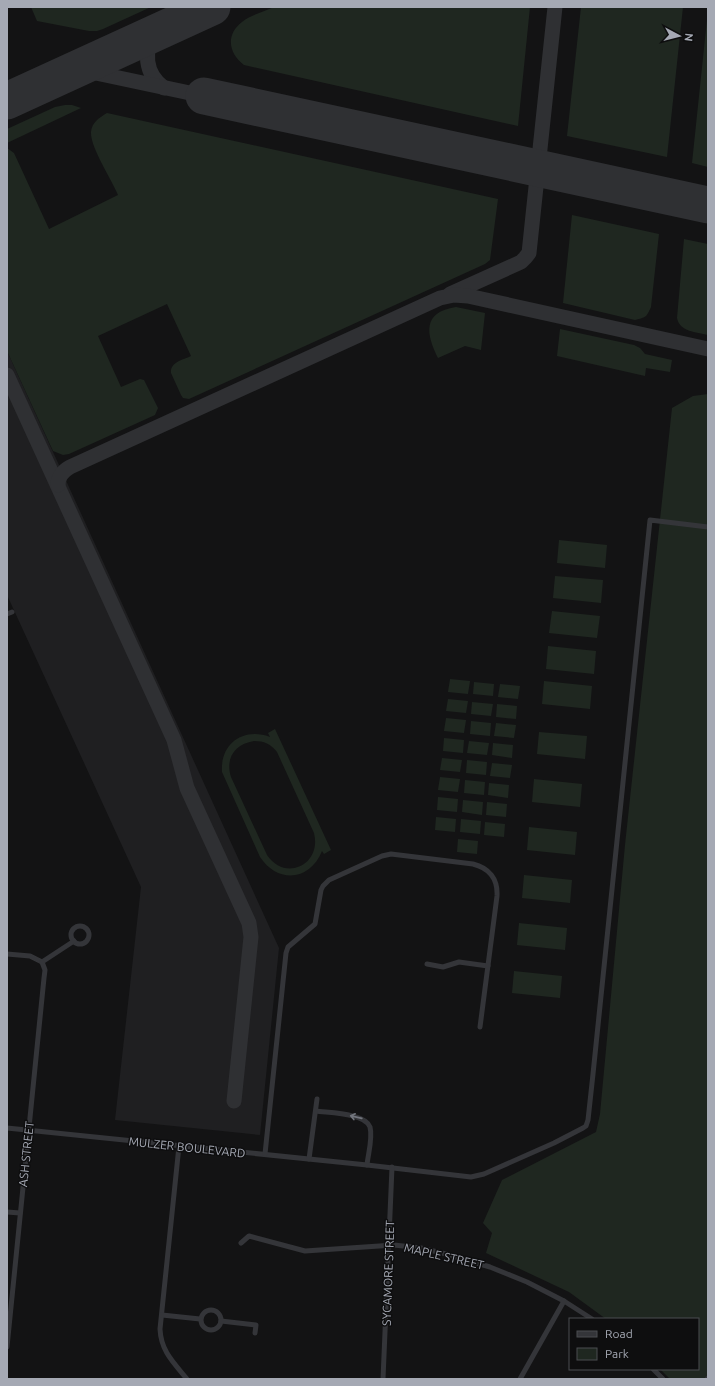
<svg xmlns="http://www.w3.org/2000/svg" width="715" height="1386" font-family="Ubuntu,sans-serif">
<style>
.built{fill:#1f1f21}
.green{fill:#1f2720;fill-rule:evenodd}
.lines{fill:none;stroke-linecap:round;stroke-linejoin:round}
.taxiway{stroke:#2f3033;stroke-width:15}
.runway{stroke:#2f3033;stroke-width:37}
.minor{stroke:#343539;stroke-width:5}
.oneway{stroke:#72757d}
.labels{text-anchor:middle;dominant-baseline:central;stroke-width:3;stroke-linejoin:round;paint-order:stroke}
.street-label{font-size:12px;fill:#a5a9b4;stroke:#0e0e0f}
</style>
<rect width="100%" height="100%" fill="#131314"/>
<path class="built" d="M 7,351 L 279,948 L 260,1135 L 115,1120 L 141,887 L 7,595 Z"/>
<g class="green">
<path d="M 31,7 L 151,7 L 103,29 L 97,31 L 89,31 L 37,21 Z"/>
<path d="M 274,7 L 530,7 L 518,126 L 244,65 C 229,54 225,35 242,22 C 250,15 264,12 274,7 Z"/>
<path d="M 581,7 L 683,7 L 667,157 L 567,136 Z"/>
<path d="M 708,10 L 708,167 L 692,163 Z"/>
<path d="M 65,105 L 72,105 L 81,108 L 7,143 L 7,129 L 55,107 Z"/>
<path d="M 107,113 L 498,199 L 490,260 L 485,264 L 189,399 L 183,398 L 181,395 L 171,373 C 170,362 183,360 191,356 L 167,304 L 98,336 L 121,387 L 140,379 L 144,380 L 158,408 L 155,415 L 69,454 L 63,455 L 53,451 L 7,351 L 7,148 L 14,153 L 49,229 L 118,195 C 112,180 90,147 91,132 C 92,122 99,118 107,113 Z"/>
<path d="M 572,215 L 659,234 L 651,307 C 646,318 646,317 635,320 L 563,303 Z"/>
<path d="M 684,239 L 708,244 L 708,335 C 696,332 680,332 677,318 Z"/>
<path d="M 456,307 L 485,313 L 481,350 L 465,346 L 438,358 C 426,334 422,312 456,307 Z"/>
<path d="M 560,329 L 634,345 L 640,348 L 645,354 L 672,360 L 670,372 L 646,368 L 645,376 L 557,356 Z"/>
<path d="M 708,394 L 708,1379 L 670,1379 L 660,1369 L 698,1369 L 698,1319 L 606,1319 L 569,1292 L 486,1253 L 492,1233 L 483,1223 L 502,1180 L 596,1132 L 600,1114 L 625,845 L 672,408 L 693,396 Z"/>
<path d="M 559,540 L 607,545 L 605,568 L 557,563 Z"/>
<path d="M 555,576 L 603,580 L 601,603 L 553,598 Z"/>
<path d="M 552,611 L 600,616 L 597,638 L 549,633 Z"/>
<path d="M 548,646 L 596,651 L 594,674 L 546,669 Z"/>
<path d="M 450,679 L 470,681 L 468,694 L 448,692 Z"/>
<path d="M 544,681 L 592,686 L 590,709 L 542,704 Z"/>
<path d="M 474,682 L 494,684 L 493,696 L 473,694 Z"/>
<path d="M 500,684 L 520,686 L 518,699 L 498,697 Z"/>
<path d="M 448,699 L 468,701 L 466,713 L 446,711 Z"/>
<path d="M 472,702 L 493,704 L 491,716 L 471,714 Z"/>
<path d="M 497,704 L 517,706 L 516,719 L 496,717 Z"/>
<path d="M 446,718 L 466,720 L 464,733 L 444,731 Z"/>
<path d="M 471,721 L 491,723 L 490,736 L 470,734 Z"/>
<path d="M 496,723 L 516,725 L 514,738 L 494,736 Z"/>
<path d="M 275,729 L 331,850 L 324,854 L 322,851 C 310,881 278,884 260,857 L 222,772 C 220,744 243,727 270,737 L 268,733 ZM 254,741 C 264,741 271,744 277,752 L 314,833 C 322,865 285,882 267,855 L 231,777 C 225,758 235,744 254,741 Z"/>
<path d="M 539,732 L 587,736 L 585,759 L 537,754 Z"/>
<path d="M 444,738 L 464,740 L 463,753 L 443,751 Z"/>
<path d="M 469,741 L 489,743 L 487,755 L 467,753 Z"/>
<path d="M 493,743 L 513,745 L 512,758 L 492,755 Z"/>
<path d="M 442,758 L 462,760 L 460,772 L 440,770 Z"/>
<path d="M 467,760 L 487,762 L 486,775 L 466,773 Z"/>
<path d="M 492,763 L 512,765 L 510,778 L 490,776 Z"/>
<path d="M 440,777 L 460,779 L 458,792 L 438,790 Z"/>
<path d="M 534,779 L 582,784 L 580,807 L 532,802 Z"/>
<path d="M 465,780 L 485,782 L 484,795 L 464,793 Z"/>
<path d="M 489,783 L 509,785 L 508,798 L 488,795 Z"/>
<path d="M 438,797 L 458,799 L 457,812 L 437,810 Z"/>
<path d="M 463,800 L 483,802 L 482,815 L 462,812 Z"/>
<path d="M 487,802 L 507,804 L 506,817 L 486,815 Z"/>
<path d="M 436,817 L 456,819 L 455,832 L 435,830 Z"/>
<path d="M 461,819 L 481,821 L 480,834 L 460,832 Z"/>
<path d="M 485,822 L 505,824 L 504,837 L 484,835 Z"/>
<path d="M 529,827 L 577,832 L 575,855 L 527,850 Z"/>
<path d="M 458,839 L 478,841 L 477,854 L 457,852 Z"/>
<path d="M 524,875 L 572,880 L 570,903 L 522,898 Z"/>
<path d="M 519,923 L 567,928 L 565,950 L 517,945 Z"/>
<path d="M 514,971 L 562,976 L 560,998 L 512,993 Z"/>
</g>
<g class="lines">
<g class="taxiway">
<path d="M 157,32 C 142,50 145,74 164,88"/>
<path d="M 77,69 L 204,96"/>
<path d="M 450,294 L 521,262 L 525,258 L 529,253 L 555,7"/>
<path d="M 7,375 L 174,740 L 187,788 L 249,923 L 251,937 L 234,1101"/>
<path d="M 58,485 C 58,477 63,471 70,467 L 440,298 L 454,295 L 468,296 L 708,349"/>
</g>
<g class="runway">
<path d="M 204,96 L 708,205"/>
<path d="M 7,101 L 212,7"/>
</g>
<g class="minor">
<path d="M 7,614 L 12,612"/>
<circle cx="80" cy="935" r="9"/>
<path d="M 7,954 L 30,956 L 42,962"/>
<path d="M 42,962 L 74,941"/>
<path d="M 427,964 L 443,967 L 459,962 L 488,966"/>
<path d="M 316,1111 C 329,1113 365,1113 370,1127 C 373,1138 368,1154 367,1165"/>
<path d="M 7,1128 L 367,1165 L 471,1177 L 484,1174 L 554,1143 L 583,1128 L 586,1126 L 588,1120 L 593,1074 L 650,520 L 708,527"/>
<path d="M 179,1146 L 160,1329 C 161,1351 173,1362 187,1379"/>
<path d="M 265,1154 L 286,953 L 288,947 L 315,924 L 321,890 L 323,886 L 329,880 L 382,856 L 391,854 L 473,864 C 489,868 498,879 497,896 L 480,1027"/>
<path d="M 309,1159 L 317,1099"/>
<path d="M 7,1212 L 20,1213"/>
<path d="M 241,1243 L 249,1236 L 305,1251 L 394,1245 L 421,1248 L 446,1254 L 490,1267 L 527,1282 L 564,1301 L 592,1319"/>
<circle cx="211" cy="1320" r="10"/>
<path d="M 162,1315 L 200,1319"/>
<path d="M 221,1321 L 256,1325 L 255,1333"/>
<path d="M 7,1347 L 44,978 L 45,970 L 42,962"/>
<path d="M 653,1369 L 663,1379"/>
<path d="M 383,1379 L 392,1167"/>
<path d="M 520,1379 L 564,1301"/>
<path d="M 707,1379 L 708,1378"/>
</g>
</g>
<defs><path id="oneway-shaft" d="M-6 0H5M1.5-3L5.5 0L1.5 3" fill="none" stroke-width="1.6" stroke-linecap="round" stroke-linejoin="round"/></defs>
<use class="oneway" href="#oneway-shaft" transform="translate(356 1117) rotate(-167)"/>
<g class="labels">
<g class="street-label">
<text transform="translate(187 1147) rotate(6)">MULZER BOULEVARD</text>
<text transform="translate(26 1154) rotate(-84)">ASH STREET</text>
<text transform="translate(444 1256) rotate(13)">MAPLE STREET</text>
<text transform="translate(388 1273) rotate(-88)">SYCAMORE STREET</text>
</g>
</g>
<rect width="715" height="1386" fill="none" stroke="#a5a9b4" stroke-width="16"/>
<rect x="569" y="1318" width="130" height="52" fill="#0e0e0f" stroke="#4a4c51"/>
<rect x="577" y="1331" width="20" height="6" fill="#343539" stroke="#4a4c51"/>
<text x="605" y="1338" font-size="12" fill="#a5a9b4">Road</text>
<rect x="577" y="1348" width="20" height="12" fill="#1f2720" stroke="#4a4c51"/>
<text x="605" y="1358" font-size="12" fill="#a5a9b4">Park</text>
<g transform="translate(679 36) rotate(97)" stroke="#0e0e0f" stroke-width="3" paint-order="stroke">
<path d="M0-3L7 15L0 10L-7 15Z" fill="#a5a9b4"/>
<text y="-6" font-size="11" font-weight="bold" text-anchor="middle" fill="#a5a9b4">N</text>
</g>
</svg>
